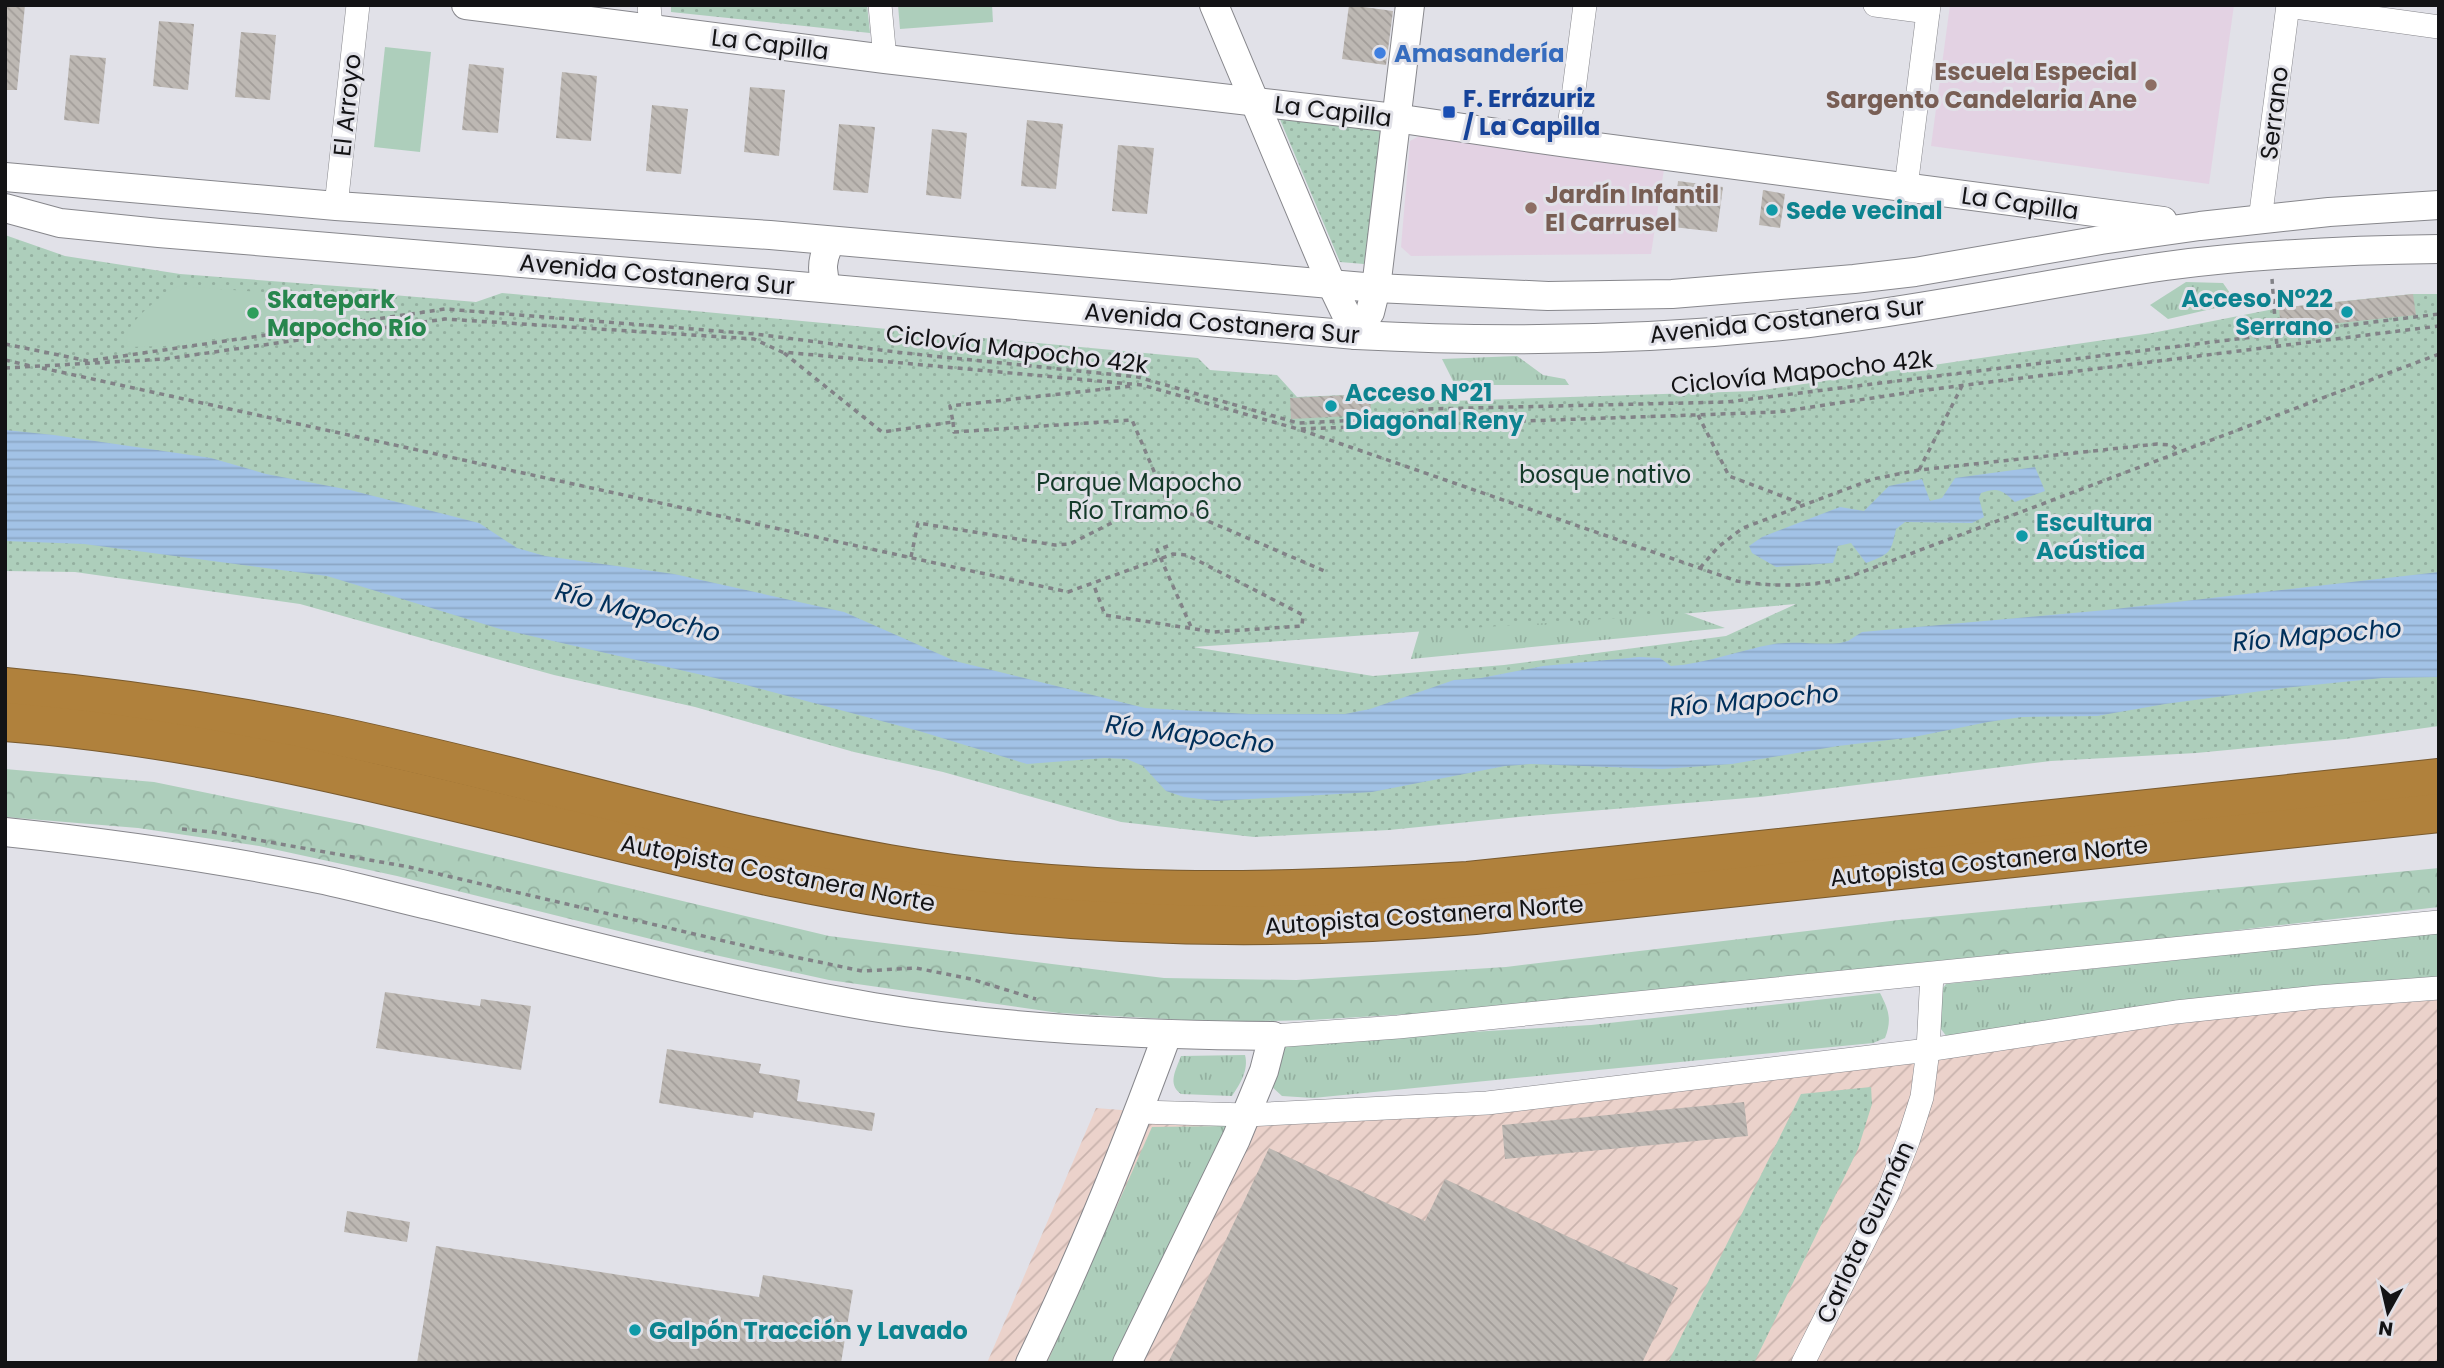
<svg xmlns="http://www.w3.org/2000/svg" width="2444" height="1368" font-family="Poppins,sans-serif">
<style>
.industrial{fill:url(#industrial-furrows)}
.education{fill:#e3d2e3}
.grass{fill:url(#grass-tufts)}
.forest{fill:url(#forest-crowns)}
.park{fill:url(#park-dots);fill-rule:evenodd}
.pitch{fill:#adcebb}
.water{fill:url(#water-rules)}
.building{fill:url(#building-back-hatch)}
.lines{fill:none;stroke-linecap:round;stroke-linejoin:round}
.minor-casing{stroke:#87878c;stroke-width:24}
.tertiary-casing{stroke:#87878c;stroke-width:30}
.motorway-casing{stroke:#795a2e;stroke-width:40}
.path{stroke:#828287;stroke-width:3.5;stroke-dasharray:5 5;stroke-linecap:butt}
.minor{stroke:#fff;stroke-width:23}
.tertiary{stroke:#fff;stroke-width:28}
.motorway{stroke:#b0813c;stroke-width:38}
.shop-dot{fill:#3f7fe0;stroke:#e1e1e8;stroke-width:2.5}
.education-dot{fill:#8d6e63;stroke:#e1e1e8;stroke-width:2.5}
.transit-dot{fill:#1a4fb4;stroke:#e1e1e8;stroke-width:2.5}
.culture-dot{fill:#0f9aa8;stroke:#e1e1e8;stroke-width:2.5}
.leisure-dot{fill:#2e9e5b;stroke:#e1e1e8;stroke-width:2.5}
.labels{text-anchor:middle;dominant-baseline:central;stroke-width:6;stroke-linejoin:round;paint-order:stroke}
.street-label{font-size:24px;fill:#131315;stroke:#e1e1e8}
.shop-label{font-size:24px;font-weight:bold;fill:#366cbe;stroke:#e1e1e8;text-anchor:start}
.education-label{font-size:24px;font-weight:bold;fill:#785e54;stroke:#e1e1e8;text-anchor:end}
.transit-label{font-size:24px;font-weight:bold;fill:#164399;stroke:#e1e1e8;text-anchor:start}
.culture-label{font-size:24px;font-weight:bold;fill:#0d838f;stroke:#e1e1e8;text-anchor:start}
.leisure-label{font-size:24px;font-weight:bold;fill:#27864d;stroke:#e1e1e8;text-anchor:start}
.park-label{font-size:24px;fill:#143a29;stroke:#e1e1e8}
.water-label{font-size:26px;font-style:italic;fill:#00305b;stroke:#e1e1e8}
</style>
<defs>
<pattern id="industrial-furrows" width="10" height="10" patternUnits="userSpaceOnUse" patternTransform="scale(1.75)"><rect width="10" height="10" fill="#ebd2cb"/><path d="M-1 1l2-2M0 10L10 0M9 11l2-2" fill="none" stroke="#c9b3ad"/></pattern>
<pattern id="grass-tufts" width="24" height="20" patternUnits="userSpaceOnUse" patternTransform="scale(1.75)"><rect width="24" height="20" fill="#adcebb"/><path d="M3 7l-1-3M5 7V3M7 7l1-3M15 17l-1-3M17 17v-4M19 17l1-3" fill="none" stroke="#94b0a0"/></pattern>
<pattern id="forest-crowns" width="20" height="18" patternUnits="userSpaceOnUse" patternTransform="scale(1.75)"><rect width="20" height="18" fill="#adcebb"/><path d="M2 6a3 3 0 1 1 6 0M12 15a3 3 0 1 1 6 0" fill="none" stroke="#94b0a0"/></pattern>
<pattern id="park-dots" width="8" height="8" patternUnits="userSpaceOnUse" patternTransform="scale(1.75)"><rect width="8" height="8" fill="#adcebb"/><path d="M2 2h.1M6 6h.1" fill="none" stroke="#94b0a0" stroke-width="1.8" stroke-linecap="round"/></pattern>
<pattern id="water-rules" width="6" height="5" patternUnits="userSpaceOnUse" patternTransform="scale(1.75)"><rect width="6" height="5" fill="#a2c2e6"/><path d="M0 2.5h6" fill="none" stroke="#8ba6c4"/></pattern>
<pattern id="building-back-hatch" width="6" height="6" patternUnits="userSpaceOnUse" patternTransform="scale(1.75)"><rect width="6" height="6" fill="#bdb8b3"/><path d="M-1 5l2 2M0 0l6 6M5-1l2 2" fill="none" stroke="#a29d99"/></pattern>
</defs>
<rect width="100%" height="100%" fill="#e1e1e8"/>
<path class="industrial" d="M 2439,1000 L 2439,1363 L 987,1363 L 1096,1108 L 1259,1121 L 1583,1099 L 2286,1010 Z"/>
<g class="education">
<path d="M 1950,5 L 2234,5 L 2209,184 L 1931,146 Z"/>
<path d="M 1421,135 L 1664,169 L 1651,254 L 1411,256 L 1401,247 L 1410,141 Z"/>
</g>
<g class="grass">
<path d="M 2186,282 L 2223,283 L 2237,303 L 2168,319 L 2150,305 Z"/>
<path d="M 1517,356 L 1543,375 L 1565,379 L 1569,385 L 1455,385 L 1442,359 Z"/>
<path d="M 1330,484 L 1725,628 L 1411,659 L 1421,625 Z"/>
<path d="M 2439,933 L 2439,979 L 1947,1037 L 1938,1025 L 1939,993 L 1946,984 Z"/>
<path d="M 1880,993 C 1889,1010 1892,1020 1885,1038 L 1873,1043 L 1313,1098 L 1282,1096 L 1270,1085 L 1285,1043 L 1591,1025 Z"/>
<path d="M 1245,1055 C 1249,1070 1240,1084 1232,1096 L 1181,1094 C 1167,1084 1176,1070 1181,1056 Z"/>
<path d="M 1226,1126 L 1225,1141 L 1118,1363 L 1047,1363 L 1152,1127 Z"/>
</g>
<path class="forest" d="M 5,769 L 154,782 L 364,825 L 829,936 L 1164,978 L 1296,980 L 1506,967 L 1899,920 L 2439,868 L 2439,907 L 1908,968 L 1427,1013 L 1310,1020 L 1219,1022 L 1059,1013 L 829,980 L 715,955 L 397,876 L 259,846 L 138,828 L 5,817 Z"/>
<g class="park">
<path d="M 671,5 L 867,5 L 870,33 L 671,12 Z"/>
<path d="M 1279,117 L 1382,131 L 1364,264 L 1340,262 Z"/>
<path d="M 5,235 L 65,256 L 180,274 L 377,289 L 393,295 L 476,302 L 502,293 L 1198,358 L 1210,370 L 1277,375 L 1297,397 L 1370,394 L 1449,401 L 1756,391 L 2152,333 L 2279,308 L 2413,294 L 2439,294 L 2439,726 L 2345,739 L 2196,753 L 2051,761 L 1760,797 L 1529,816 L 1389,830 L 1254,837 L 1121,822 L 943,772 L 854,752 L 695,707 L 554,675 L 300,604 L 75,572 L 5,571 ZM 1796,604 L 1726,636 L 1504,665 L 1373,676 L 1193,647 L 1693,613 Z"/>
<path d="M 1871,1087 L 1872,1104 L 1858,1149 L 1754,1363 L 1668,1363 L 1801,1094 Z"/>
</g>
<g class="pitch">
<path d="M 898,5 L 992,5 L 993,22 L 900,29 Z"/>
<path d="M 385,47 L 431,52 L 420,152 L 374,147 Z"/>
<path d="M 179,286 L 351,299 L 361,307 L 362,318 L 164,346 L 128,347 C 126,341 125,337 128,331 C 134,318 165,291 179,286 Z"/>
</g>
<g class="water">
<path d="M 5,430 L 54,435 L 211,458 L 266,474 L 350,490 L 479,523 L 517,548 L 545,556 L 674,574 L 844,612 L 955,661 L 1145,708 L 1249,714 L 1345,714 L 1370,709 L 1454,680 L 1481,678 L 1543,666 L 1639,657 L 1660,658 L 1671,666 C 1705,664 1740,650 1774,644 C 1795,641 1818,645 1840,643 L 1848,641 L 1862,632 L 2106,610 L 2439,572 L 2439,677 L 2382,678 L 2284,688 L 2165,704 L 2097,716 L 2022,717 L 1988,722 L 1914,737 L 1838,746 L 1732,764 L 1662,769 L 1531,764 L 1505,766 L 1372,792 L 1216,801 L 1184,797 L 1166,791 L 1143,766 L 1127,759 L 1105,758 L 1027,764 L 919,731 L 746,685 L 500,629 L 327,576 L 84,544 L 5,541 Z"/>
<path d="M 2035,467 L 2045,491 L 2015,502 C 2002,490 1998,487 1981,493 L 1979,498 L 1984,517 L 1972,523 L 1905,522 L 1896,529 C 1891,553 1890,554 1866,563 L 1851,543 L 1838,546 L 1833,563 L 1776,567 L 1752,553 L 1749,546 L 1762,537 L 1840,507 L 1864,511 L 1889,486 L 1922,479 L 1930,501 L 1942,498 L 1955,478 Z"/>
</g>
<g class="building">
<path d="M 5,5 L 25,5 L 17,90 L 5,90 Z"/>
<path d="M 1349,5 L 1393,11 L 1386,65 L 1342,59 Z"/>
<path d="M 159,21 L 194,24 L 188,90 L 153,86 Z"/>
<path d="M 241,32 L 276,35 L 270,100 L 235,97 Z"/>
<path d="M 70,55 L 106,58 L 99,124 L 64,120 Z"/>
<path d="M 469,64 L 504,68 L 498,133 L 462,130 Z"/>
<path d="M 562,72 L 597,76 L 591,141 L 556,138 Z"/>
<path d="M 750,87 L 785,90 L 779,156 L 744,152 Z"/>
<path d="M 652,105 L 688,109 L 681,174 L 646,171 Z"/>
<path d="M 1027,120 L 1063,124 L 1056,189 L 1021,186 Z"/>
<path d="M 839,124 L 875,127 L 868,193 L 833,190 Z"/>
<path d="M 932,129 L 967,133 L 961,199 L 926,195 Z"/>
<path d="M 1118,145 L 1154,148 L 1147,214 L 1112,211 Z"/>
<path d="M 1678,181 L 1723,187 L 1717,232 L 1673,227 Z"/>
<path d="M 1763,190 L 1785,194 L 1780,228 L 1759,225 Z"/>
<path d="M 2413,294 L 2416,315 L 2281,329 L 2279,308 Z"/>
<path d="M 1370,394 L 1371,415 L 1291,419 L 1290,398 Z"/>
<path d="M 385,992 L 480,1006 L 481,999 L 531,1006 L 521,1070 L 376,1048 Z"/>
<path d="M 667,1049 L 761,1064 L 759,1073 L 800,1080 L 797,1101 L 875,1113 L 872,1131 L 754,1112 L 753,1118 L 659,1103 Z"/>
<path d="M 1744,1102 L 1748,1136 L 1505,1159 L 1502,1125 Z"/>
<path d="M 1269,1148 L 1425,1221 L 1445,1179 L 1678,1288 L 1642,1363 L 1168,1363 Z"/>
<path d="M 347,1211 L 410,1222 L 407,1242 L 344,1232 Z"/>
<path d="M 436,1246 L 759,1297 L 763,1275 L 853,1290 L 841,1363 L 417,1363 Z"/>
</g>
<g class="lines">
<defs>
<g id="minor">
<path d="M 649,5 L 651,29"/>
<path d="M 880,5 L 885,59"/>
<path d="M 1875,5 L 1928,12"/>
<path d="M 2288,6 L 2439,27"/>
<path d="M 1567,143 L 1585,5"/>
<path d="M 1906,187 L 1929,5"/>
<path d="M 336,206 L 358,5"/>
<path d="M 2260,220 L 2288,5"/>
<path d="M 1273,1036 L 1398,1027 L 2439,922"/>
<path d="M 1139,1112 L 1247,1115 L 1487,1103 L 1928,1050 L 2176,1012 L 2318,997 L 2439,988"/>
<path d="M 1803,1363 L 1887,1195 L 1908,1141 L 1922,1097 L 1928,1050 L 1932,974"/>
</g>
<g id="tertiary">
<path d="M 466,5 L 885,59 L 1395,118 L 1567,143 L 2163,221"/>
<path d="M 1214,5 L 1331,283 L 1356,335"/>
<path d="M 5,177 L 336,206 L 770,235 L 1376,288 L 1548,296 L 1672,294 L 1854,279 L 1915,272 L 2101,240 L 2200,226 L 2329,212 L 2439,205"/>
<path d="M 5,208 L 60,223 L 159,233 L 764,283 L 1356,335 C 1507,343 1659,340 1809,323 C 1929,309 2047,283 2166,266 C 2256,254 2348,250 2439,249"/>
<path d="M 828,288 C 820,272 822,257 831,241"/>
<path d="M 1356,335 L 1370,312 L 1376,288 L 1410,5"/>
<path d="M 5,832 C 110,843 215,858 319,879 C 357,887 394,897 432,906 C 578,942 725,982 873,1007 C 1005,1029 1140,1035 1273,1036 L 1264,1071 L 1236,1139 L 1127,1363"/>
<path d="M 1030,1363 C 1082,1256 1126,1147 1167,1035"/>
</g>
<g id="motorway">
<path d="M 5,687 C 112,697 217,712 322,733 C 512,772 697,830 888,864 C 1080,898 1275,893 1468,881 L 2439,778"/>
<path d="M 5,722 C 270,742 523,825 782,879 C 1011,927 1242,935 1475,915 L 2439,813"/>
</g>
</defs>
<use href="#minor" class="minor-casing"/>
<use href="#tertiary" class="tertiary-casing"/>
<use href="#motorway" class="motorway-casing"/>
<g class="path">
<path d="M 2272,279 L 2277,347"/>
<path d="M 5,344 L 88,361 L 445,309 L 755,334 L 904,353 L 1138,377 L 1298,423 L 1382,419 L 1427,409 L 1727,402 L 2439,314"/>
<path d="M 784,353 L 882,432 L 953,422 L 950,406 L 1133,386"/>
<path d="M 5,360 L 31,366"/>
<path d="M 5,368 L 165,359 L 445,319 L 754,339 L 782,352 L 1142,385 L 1298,429 L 1778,412 L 1926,390 L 2439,326"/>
<path d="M 42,368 L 1068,592 L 1173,554 L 1187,555 L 1303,615 L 1302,626 L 1214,632 L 1105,615 L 1093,583"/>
<path d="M 1698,415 L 1729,476 L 1803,504"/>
<path d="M 953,422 L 954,432 L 1132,420 L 1168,504"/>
<path d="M 1301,430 L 1737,581 C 1774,587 1812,587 1849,577 L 2439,354"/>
<path d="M 1919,470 L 1962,386"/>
<path d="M 1168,546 L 1157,550 L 1192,629"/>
<path d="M 911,557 L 918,523 L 1055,545 L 1070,544 L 1147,505 L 1168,504 L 1327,572"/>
<path d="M 1700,568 L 1718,547 L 1743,528 L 1873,479 L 1919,470 L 2157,444 L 2172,445 L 2179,452"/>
<path d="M 182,829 L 213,832 L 409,867 L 771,952 L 862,971 L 916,968 L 971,979 L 1036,999"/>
</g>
<use href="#minor" class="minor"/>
<use href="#tertiary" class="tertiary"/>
<use href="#motorway" class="motorway"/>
</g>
<circle class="shop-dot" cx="1380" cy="53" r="7"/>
<g class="education-dot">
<circle cx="2151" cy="85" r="7"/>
<circle cx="1531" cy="208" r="7"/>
</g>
<rect class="transit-dot" x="1442" y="105" width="14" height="14" rx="3.5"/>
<g class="culture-dot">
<circle cx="1772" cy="210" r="7"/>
<circle cx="2347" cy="312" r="7"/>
<circle cx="1331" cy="406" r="7"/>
<circle cx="2022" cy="536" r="7"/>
<circle cx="635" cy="1330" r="7"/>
</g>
<circle class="leisure-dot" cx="253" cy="313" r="7"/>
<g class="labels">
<g class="street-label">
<text transform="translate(770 44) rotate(7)">La Capilla</text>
<text transform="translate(347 105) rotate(-84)">El Arroyo</text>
<text transform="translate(1333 111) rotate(7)">La Capilla</text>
<text transform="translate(2274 113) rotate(-83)">Serrano</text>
<text transform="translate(2020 203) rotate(8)">La Capilla</text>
<text transform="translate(657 274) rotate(5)">Avenida Costanera Sur</text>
<text transform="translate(1787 320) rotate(-6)">Avenida Costanera Sur</text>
<text transform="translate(1222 323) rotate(5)">Avenida Costanera Sur</text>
<text transform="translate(1017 349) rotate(7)">Ciclovía Mapocho 42k</text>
<text transform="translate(1802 372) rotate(-6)">Ciclovía Mapocho 42k</text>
<text transform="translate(1989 861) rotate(-6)">Autopista Costanera Norte</text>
<text transform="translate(778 873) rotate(11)">Autopista Costanera Norte</text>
<text transform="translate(1424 915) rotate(-4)">Autopista Costanera Norte</text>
<text transform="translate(1865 1232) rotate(-65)">Carlota Guzmán</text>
</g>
<g class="shop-label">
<text x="1394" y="53">Amasandería</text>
</g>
<g class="education-label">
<text x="2137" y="71">Escuela Especial<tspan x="2137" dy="28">Sargento Candelaria Ane</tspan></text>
<text x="1545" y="194" text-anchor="start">Jardín Infantil<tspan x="1545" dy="28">El Carrusel</tspan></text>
</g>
<g class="transit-label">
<text x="1463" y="98">F. Errázuriz<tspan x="1463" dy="28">/ La Capilla</tspan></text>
</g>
<g class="culture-label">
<text x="1786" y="210">Sede vecinal</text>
<text x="2333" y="298" text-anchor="end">Acceso N°22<tspan x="2333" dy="28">Serrano</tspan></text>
<text x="1345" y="392">Acceso N°21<tspan x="1345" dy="28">Diagonal Reny</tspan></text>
<text x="2036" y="522">Escultura<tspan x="2036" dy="28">Acústica</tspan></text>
<text x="649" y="1330">Galpón Tracción y Lavado</text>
</g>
<g class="leisure-label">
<text x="267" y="299">Skatepark<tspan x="267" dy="28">Mapocho Río</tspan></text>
</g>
<g class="park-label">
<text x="1605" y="474">bosque nativo</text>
<text x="1139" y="482">Parque Mapocho<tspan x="1139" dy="28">Río Tramo 6</tspan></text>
</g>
<g class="water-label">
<text transform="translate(638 612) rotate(15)">Río Mapocho</text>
<text transform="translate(2317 635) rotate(-5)">Río Mapocho</text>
<text transform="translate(1754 700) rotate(-5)">Río Mapocho</text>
<text transform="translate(1190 734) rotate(7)">Río Mapocho</text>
</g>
</g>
<rect width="2444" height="1368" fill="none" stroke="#131315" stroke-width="14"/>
<g transform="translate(2388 1312) rotate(188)" stroke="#e1e1e8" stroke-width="5" paint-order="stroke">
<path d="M0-5L12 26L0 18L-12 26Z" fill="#131315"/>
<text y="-10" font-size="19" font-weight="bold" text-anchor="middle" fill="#131315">N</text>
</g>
</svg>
